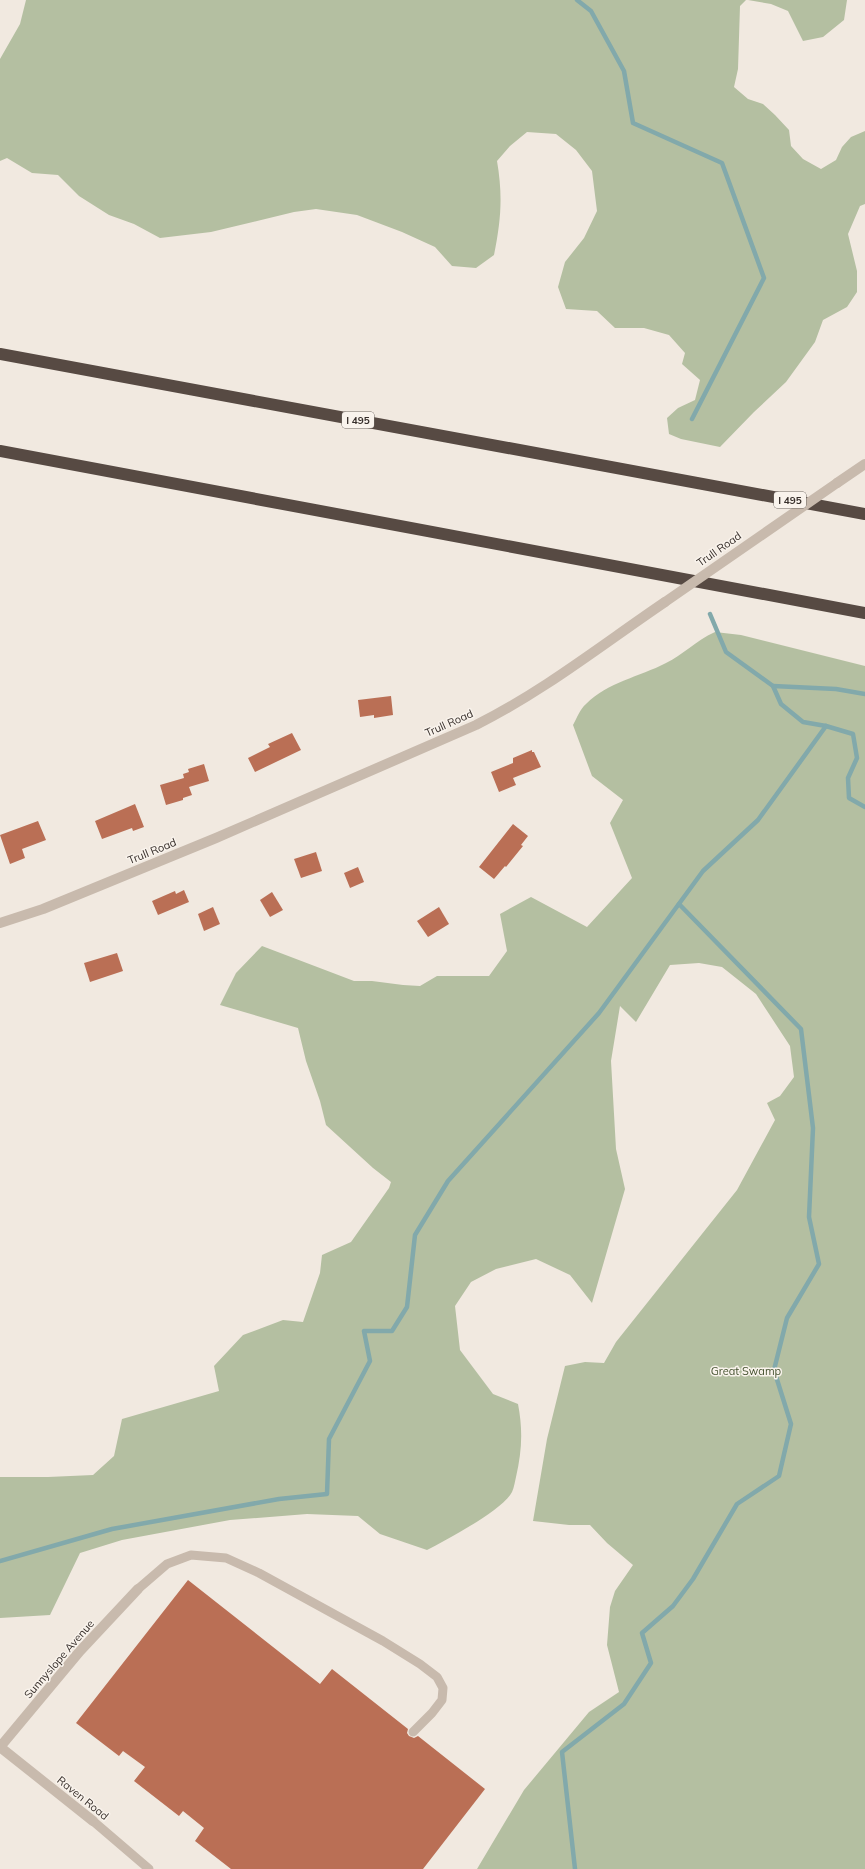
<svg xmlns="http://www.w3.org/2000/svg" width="865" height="1869" font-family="Mulish,sans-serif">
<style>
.green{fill:#b4bfa1}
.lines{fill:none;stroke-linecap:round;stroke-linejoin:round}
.stream{stroke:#82a9ab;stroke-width:4.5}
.building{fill:#ba6f55}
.service{stroke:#c8baad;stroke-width:9}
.minor{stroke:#c8baad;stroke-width:10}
.tertiary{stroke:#c8baad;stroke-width:10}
.motorway{stroke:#574a43;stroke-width:12}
.tertiary-bridge{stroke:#c8baad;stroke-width:10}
.labels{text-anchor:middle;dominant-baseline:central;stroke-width:3;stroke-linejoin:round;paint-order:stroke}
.shield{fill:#f9f3ec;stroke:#716a65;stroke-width:1}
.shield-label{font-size:10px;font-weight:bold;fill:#372f2b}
.street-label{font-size:11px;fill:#372f2b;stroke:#f9f3ec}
.park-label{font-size:11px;fill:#465331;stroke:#f9f3ec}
</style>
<rect width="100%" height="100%" fill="#f1e9e0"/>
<g class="green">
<path d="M 26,0 L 746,0 L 740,6 L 738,69 L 734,87 L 748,99 L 763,104 L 775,115 L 789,130 L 791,146 L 803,159 L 821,169 L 836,160 L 842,147 L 851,137 L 865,131 L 865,204 L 860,206 L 848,234 L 857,271 L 857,292 L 847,307 L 823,320 L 815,342 L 786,382 L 754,412 L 720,447 L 681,439 L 669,434 L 667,418 L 678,408 L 695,400 L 700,380 L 682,364 L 685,353 L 669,335 L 644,328 L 615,328 L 597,311 L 566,309 L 558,287 L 565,262 L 584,238 L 597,211 L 592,171 L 576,150 L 556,134 L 527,132 L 510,146 L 497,161 C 503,196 501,220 494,255 L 476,268 L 452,266 L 435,247 L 402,232 L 357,215 L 316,209 L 294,212 L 211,232 L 160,238 L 134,224 L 109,215 L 79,196 L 58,175 L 32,173 L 7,158 L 0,161 L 0,59 L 20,24 Z"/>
<path d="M 748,0 L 847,0 L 844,20 L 823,37 L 803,41 L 788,11 L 771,4 Z"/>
<path d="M 715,632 L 741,635 L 865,666 L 865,1869 L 477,1869 L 524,1790 L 589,1712 L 619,1692 L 607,1645 L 610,1607 L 615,1591 L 633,1565 L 607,1543 L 590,1525 L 569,1525 L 533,1521 L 547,1439 L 565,1366 L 585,1362 L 604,1363 L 616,1342 L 737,1190 L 775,1120 L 767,1103 L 780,1096 L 794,1077 L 790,1046 L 756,994 L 722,967 L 699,963 L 670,965 L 636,1022 L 620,1006 L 611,1061 L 616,1149 L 625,1189 L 592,1303 L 570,1275 L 536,1259 L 496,1269 L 471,1282 L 455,1306 L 460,1350 L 493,1394 L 518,1404 C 523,1430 522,1451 516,1477 C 515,1481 514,1488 512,1492 C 503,1510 446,1540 427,1550 L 380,1534 L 358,1516 L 307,1514 L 230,1520 L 122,1540 L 80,1553 L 50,1615 L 0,1618 L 0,1477 L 48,1477 L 93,1475 L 114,1456 L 122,1419 L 219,1391 L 214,1366 L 243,1335 L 283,1320 L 303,1322 L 320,1273 L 322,1255 L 351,1242 L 389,1188 L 391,1182 L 373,1168 L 326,1125 L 320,1101 L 306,1061 L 298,1028 L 220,1005 L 236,973 L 262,946 L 354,981 L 372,981 L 403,985 L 420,986 L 437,976 L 489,976 L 507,951 L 500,914 L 531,897 L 587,927 L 632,878 L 610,823 L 623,800 L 592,776 L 573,725 C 577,718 580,709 586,704 C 608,682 639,677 666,663 C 683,655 695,641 715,632 Z"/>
</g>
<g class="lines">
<g class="stream">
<path d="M 577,0 L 591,11 L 624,71 L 633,123 L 722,163 L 764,278 L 692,419"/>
<path d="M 710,614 L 726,652 L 773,686 L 781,704 L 803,722 L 826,726 L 853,734 L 857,758 L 848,778 L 849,798 L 865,807"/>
<path d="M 773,686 L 836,689 L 865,694"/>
<path d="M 0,1561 L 112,1529 L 279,1499 L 327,1494 L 329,1439 L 370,1361 L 364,1331 L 392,1331 L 407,1307 L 415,1235 L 448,1181 L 599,1013 L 703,871 L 758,820 L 826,726"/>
<path d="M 575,1869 L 562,1752 L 624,1704 L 651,1663 L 642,1633 L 673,1606 L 693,1579 L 737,1504 L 779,1476 L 791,1424 L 774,1370 L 787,1318 L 819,1264 L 809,1217 L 813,1128 L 801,1029 L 679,904"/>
</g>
</g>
<g class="building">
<path d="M 391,696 L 393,715 L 374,718 L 374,715 L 360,717 L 358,700 Z"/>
<path d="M 292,733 L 301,750 L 255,772 L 248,758 L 270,747 L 268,744 Z"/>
<path d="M 532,750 L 532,752 L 534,752 L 541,767 L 513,778 L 516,785 L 499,792 L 491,772 L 513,763 L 513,758 Z"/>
<path d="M 204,764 L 209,781 L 189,787 L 192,795 L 183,798 L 183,800 L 166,805 L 160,785 L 184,778 L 183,774 L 189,772 L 188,769 Z"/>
<path d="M 135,804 L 144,827 L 133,831 L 132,828 L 102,839 L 95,821 Z"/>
<path d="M 38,821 L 46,840 L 22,849 L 25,858 L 10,864 L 0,835 Z"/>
<path d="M 513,824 L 528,836 L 521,845 L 523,846 L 506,867 L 505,866 L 494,879 L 479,867 Z"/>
<path d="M 316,852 L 322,871 L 301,878 L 294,859 Z"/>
<path d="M 358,867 L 364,882 L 350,888 L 344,873 Z"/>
<path d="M 184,890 L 189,902 L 158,915 L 152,901 L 175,891 L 176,894 Z"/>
<path d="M 272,892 L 283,910 L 270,917 L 260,900 Z"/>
<path d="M 213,907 L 220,924 L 204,931 L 198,914 Z"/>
<path d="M 439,907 L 449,924 L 428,937 L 417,921 Z"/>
<path d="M 117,953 L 123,971 L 90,982 L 84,963 Z"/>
<path d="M 188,1580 L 320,1684 L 332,1669 L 408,1729 L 407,1733 L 409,1736 L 414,1738 L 418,1736 L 485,1789 L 423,1869 L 231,1869 L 195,1841 L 204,1828 L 183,1811 L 179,1816 L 134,1781 L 145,1767 L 123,1751 L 119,1756 L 76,1723 Z"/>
</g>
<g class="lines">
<g class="service">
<path d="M 138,1589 L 167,1564 L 191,1555 L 226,1558 L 259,1573 L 383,1641 L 420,1664 L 437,1677 L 443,1688 L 442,1700 L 432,1713 L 413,1732"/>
<path d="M 93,1821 L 149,1869"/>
</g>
<path class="minor" d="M 93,1821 L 0,1747 L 80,1651 L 138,1589"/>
<g class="tertiary">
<path d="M 837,483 L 865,464"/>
<path d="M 0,923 L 43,909 L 216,838 L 476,725 C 544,691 603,644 665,602"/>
</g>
<g class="motorway">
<path d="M 0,354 L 865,514"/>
<path d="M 0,451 L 865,613"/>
</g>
<path class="tertiary-bridge" d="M 665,602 L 837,483"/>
</g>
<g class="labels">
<g class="shield">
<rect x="342" y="412" width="32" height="16" rx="3"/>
<rect x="774" y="492" width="32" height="16" rx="3"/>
</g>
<g class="shield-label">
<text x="358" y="420">I 495</text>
<text x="790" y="500">I 495</text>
</g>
<g class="street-label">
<text transform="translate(719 549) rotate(-35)">Trull Road</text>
<text transform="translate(449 723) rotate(-24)">Trull Road</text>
<text transform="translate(152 851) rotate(-22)">Trull Road</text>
<text transform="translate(59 1659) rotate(-49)">Sunnyslope Avenue</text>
<text transform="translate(83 1798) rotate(39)">Raven Road</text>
</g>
<g class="park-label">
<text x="746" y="1371">Great Swamp</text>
</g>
</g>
</svg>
